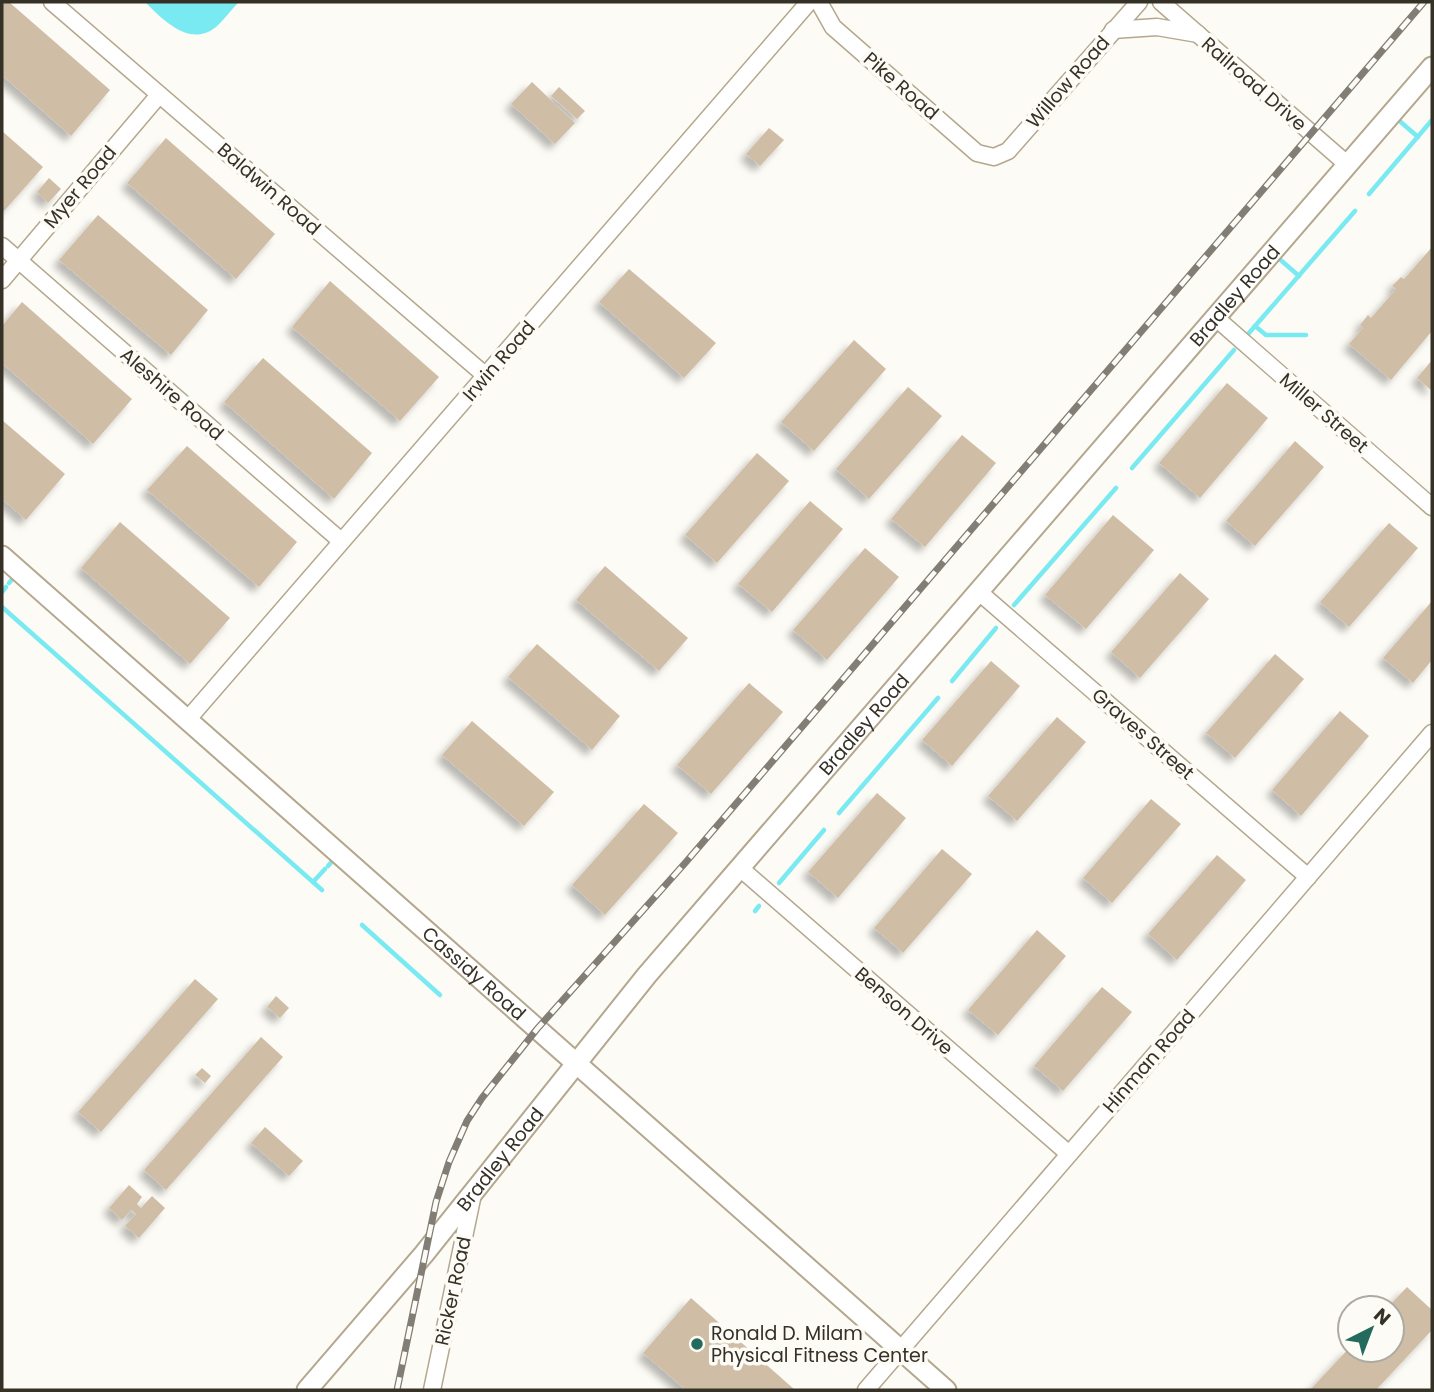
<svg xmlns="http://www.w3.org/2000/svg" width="1434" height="1392" font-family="Poppins,sans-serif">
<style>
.water{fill:#79eaf1}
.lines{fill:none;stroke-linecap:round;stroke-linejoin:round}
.stream{stroke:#79eaf1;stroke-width:4.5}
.building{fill:#cfbda6;filter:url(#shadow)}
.minor-casing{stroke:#b4a78e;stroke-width:19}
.tertiary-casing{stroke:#b4a78e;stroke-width:23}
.minor{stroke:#fff;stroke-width:16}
.tertiary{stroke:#fff;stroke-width:19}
.rail-casing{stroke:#827e76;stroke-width:7}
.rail{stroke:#fdfbf5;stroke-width:4.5;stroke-dasharray:13;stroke-linecap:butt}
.poi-dot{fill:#246a5d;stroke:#fdfbf5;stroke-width:2.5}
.labels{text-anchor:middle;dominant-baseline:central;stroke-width:7;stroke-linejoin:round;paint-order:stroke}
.street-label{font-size:19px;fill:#363127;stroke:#fdfbf5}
.poi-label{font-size:19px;fill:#363127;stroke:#fdfbf5;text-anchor:start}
</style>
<defs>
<filter id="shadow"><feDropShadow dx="-6" dy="6" stdDeviation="3.5" flood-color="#0004"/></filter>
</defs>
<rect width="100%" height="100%" fill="#fdfbf5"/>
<path class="water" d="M 145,2 L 239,2 C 231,10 224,20 216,27 C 190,48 163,20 145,2 Z"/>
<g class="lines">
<g class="stream">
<path d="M 1395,117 L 1418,137"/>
<path d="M 1369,194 L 1432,120"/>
<path d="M 1276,256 L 1299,276"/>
<path d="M 1255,326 L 1266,335 L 1306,335"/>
<path d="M 1249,333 L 1355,211"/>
<path d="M 1132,468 L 1234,350"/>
<path d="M 9,583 L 16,575"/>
<path d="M 2,592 L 6,587"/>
<path d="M 1014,605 L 1116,488"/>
<path d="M 2,607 L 322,890"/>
<path d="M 952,681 L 996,628"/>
<path d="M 839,813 L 938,698"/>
<path d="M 328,866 L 336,857"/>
<path d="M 313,882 L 325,869"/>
<path d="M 779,883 L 824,830"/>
<path d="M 755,911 L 759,906"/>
<path d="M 362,925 L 440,995"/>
</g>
</g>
<g class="building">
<path d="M 2,2 L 9,2 L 110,90 L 71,136 L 2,75 Z"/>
<path d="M 532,82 L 575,123 L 555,144 L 511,104 Z"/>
<path d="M 559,87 L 585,111 L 577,119 L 551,96 Z"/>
<path d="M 769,128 L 784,140 L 760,166 L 746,154 Z"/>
<path d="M 2,131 L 43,167 L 4,211 L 2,209 Z"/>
<path d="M 166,138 L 275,234 L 236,279 L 127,183 Z"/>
<path d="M 49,178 L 61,189 L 48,203 L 37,192 Z"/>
<path d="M 98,215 L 208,310 L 171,355 L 59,260 Z"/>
<path d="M 1432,247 L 1432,331 L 1391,380 L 1349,344 L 1363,328 L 1360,325 L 1368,315 L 1371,318 L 1396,289 L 1392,286 L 1401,277 L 1404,279 Z"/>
<path d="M 629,269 L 716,343 L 684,378 L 599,302 Z"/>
<path d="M 330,281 L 439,377 L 400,421 L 292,327 Z"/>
<path d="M 22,302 L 132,399 L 93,444 L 2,363 L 2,326 Z"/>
<path d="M 854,340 L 886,369 L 814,451 L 781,422 Z"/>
<path d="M 263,358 L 372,453 L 334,499 L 224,402 Z"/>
<path d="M 1432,360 L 1432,391 L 1417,378 Z"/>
<path d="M 1227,383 L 1268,418 L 1200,498 L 1159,463 Z"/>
<path d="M 908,387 L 942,416 L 869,499 L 836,469 Z"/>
<path d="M 2,420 L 65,474 L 26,520 L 2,499 Z"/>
<path d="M 962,435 L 996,463 L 925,547 L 891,519 Z"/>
<path d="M 1295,441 L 1324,467 L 1255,546 L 1226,521 Z"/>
<path d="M 187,446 L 297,542 L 259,587 L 147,490 Z"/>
<path d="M 757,453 L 789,481 L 717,563 L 685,535 Z"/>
<path d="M 810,501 L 843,529 L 772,612 L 738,584 Z"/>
<path d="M 1113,515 L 1154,550 L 1086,629 L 1045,595 Z"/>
<path d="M 120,522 L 230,618 L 190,664 L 81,568 Z"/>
<path d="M 1389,523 L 1418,548 L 1349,627 L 1320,602 Z"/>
<path d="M 865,548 L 899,577 L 827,660 L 793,630 Z"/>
<path d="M 605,566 L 688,638 L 659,671 L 576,600 Z"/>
<path d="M 1180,573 L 1209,599 L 1140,678 L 1111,652 Z"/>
<path d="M 1432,601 L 1432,660 L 1413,683 L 1383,658 Z"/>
<path d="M 537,644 L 620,716 L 592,750 L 508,677 Z"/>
<path d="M 1275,654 L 1304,679 L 1235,758 L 1206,733 Z"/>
<path d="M 991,661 L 1020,686 L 952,766 L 922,740 Z"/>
<path d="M 749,683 L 783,712 L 711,794 L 677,765 Z"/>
<path d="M 1340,711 L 1369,736 L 1301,816 L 1272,790 Z"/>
<path d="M 1057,717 L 1086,742 L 1017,821 L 988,796 Z"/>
<path d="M 472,721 L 554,792 L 524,826 L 442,755 Z"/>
<path d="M 877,793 L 906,818 L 838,898 L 808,872 Z"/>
<path d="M 1151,799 L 1181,824 L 1112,903 L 1083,878 Z"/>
<path d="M 644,804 L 678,833 L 605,915 L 572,885 Z"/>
<path d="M 942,849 L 972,874 L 903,953 L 874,928 Z"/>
<path d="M 1217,855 L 1246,880 L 1177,960 L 1148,934 Z"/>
<path d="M 1037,930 L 1066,956 L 998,1035 L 968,1010 Z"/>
<path d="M 195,979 L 218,999 L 101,1132 L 78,1112 Z"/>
<path d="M 1102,987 L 1132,1012 L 1063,1091 L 1034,1066 Z"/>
<path d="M 276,996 L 289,1008 L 280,1018 L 267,1007 Z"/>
<path d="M 261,1037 L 283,1057 L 166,1190 L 144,1170 Z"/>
<path d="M 202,1068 L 211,1076 L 205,1083 L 195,1075 Z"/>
<path d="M 265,1127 L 303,1161 L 289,1176 L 251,1143 Z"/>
<path d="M 129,1185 L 142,1197 L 137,1204 L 141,1208 L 152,1196 L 165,1208 L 139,1238 L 125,1226 L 136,1214 L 131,1210 L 122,1220 L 109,1208 Z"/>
<path d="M 1407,1287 L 1432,1310 L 1432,1330 L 1376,1390 L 1310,1390 L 1350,1347 L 1350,1350 L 1392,1350 L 1392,1308 L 1387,1308 Z"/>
<path d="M 691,1298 L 795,1390 L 686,1390 L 643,1353 Z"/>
</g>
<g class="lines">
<defs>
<g id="minor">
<path d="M 52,2 L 486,376"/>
<path d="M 819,2 L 833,27 L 977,153 L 994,157 L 1008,151 L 1139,2"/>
<path d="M 1161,2 L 1348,165"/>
<path d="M 1113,30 L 1157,27 L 1198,34"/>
<path d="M 2,246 L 341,541"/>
<path d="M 2,280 L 159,95"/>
<path d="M 1216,318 L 1432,507"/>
<path d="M 979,592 L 1308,877"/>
<path d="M 188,719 L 809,2"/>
<path d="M 740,868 L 1069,1154"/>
<path d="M 432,1390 L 473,1194"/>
<path d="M 866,1390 L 1432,733"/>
</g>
<g id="tertiary">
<path id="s1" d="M 2,556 L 946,1390"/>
<path id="s2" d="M 307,1390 L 424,1254 L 647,975 L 1432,67"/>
</g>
</defs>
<use href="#minor" class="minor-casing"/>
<use href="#tertiary" class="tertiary-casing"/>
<use href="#minor" class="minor"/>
<use href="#tertiary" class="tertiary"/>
<defs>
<path id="rail" d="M 397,1390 L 436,1202 L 449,1162 L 467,1121 L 482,1098 L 537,1029 L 686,862 L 1424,2"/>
</defs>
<use href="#rail" class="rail-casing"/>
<use href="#rail" class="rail"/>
</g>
<circle class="poi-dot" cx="697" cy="1344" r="7"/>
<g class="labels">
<g class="street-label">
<text transform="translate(1068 82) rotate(-49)">Willow Road</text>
<text transform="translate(1254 84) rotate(41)">Railroad Drive</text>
<text transform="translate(901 86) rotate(41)">Pike Road</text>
<text transform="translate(80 187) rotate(-50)">Myer Road</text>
<text transform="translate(269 189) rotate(41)">Baldwin Road</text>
<text stroke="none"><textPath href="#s2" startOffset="1435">Bradley Road</textPath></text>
<text transform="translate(499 361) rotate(-49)">Irwin Road</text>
<text transform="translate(172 394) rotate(41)">Aleshire Road</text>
<text transform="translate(1324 413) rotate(41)">Miller Street</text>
<text stroke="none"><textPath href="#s2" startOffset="868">Bradley Road</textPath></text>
<text transform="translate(1143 734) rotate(41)">Graves Street</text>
<text stroke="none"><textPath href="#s1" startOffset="630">Cassidy Road</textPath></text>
<text transform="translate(904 1011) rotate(41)">Benson Drive</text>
<text transform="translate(1149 1061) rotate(-49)">Hinman Road</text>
<text stroke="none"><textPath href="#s2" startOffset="301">Bradley Road</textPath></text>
<text transform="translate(453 1291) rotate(-78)">Ricker Road</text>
</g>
<g class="poi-label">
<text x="711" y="1333">Ronald D. Milam<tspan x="711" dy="22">Physical Fitness Center</tspan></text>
</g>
</g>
<rect width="1434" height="1392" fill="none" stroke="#363127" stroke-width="7"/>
<g transform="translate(1371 1329) rotate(42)"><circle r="33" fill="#fdfbf5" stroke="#adaaa3" stroke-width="2"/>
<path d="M0-5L12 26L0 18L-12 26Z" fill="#246a5d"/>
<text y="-10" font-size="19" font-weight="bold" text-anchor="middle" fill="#363127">N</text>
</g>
</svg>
